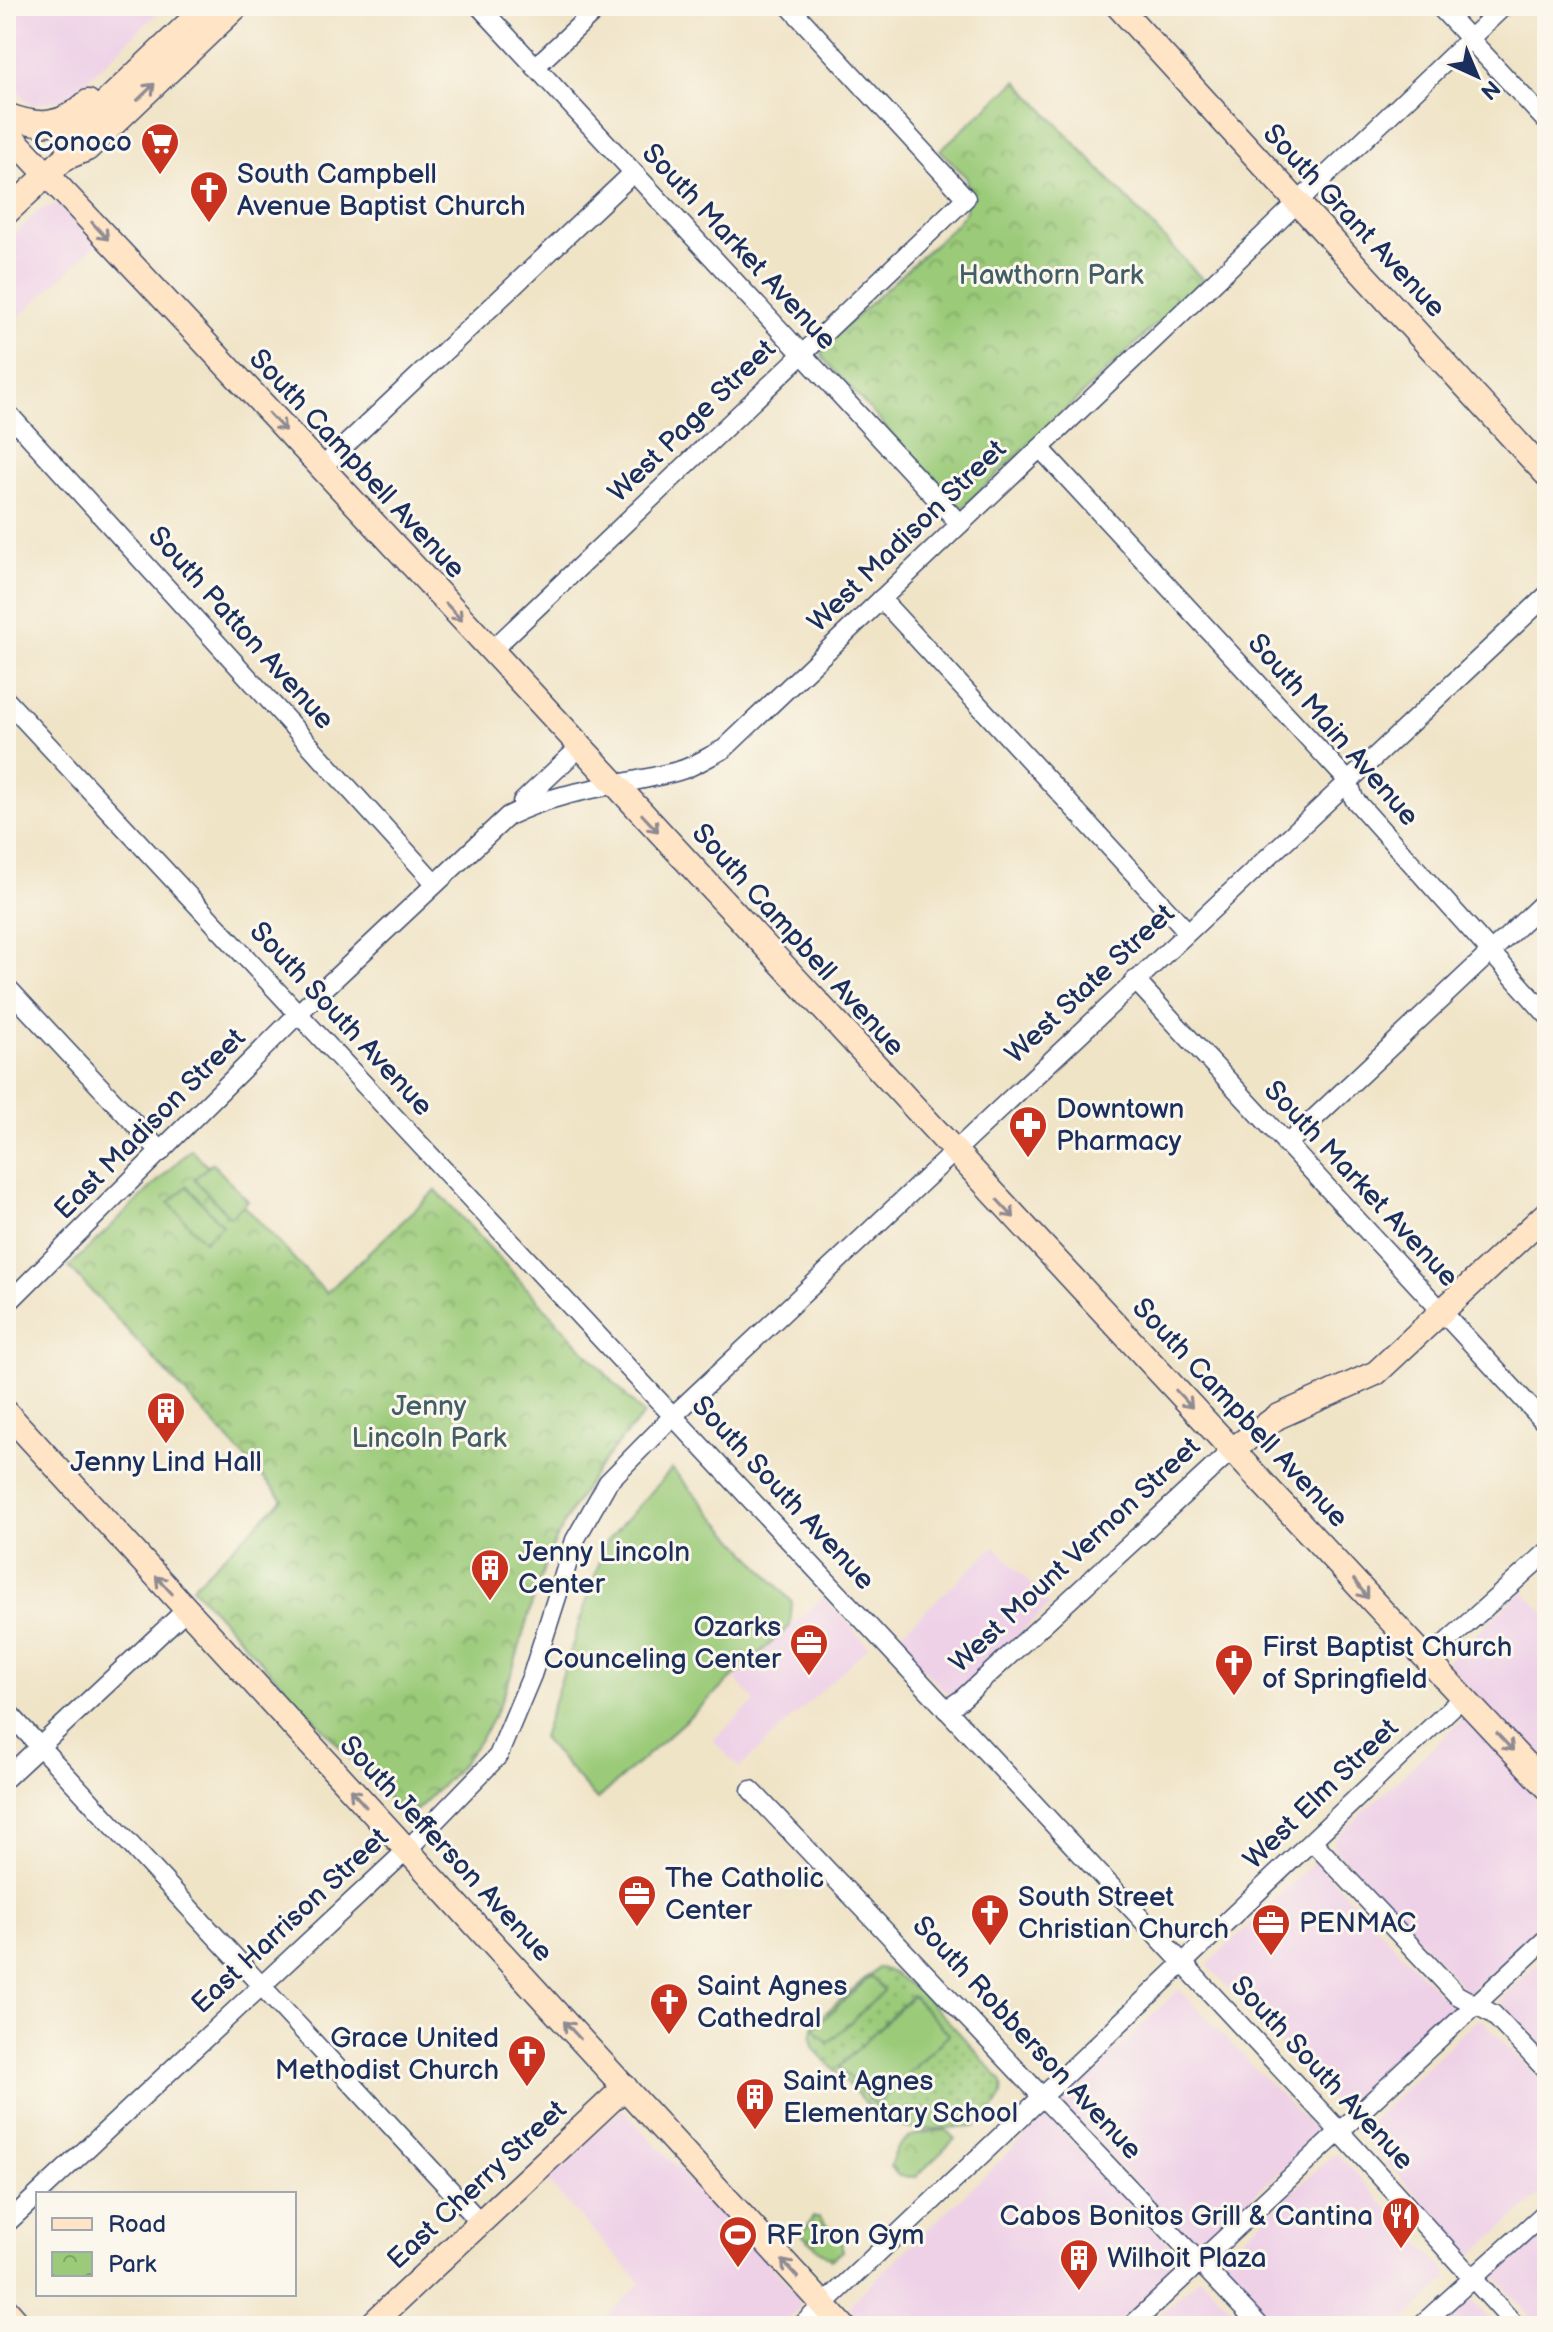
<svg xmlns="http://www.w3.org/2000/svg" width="1553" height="2332" font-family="'Balsamiq Sans',sans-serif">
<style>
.built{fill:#eed0e7}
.grass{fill:url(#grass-dots);stroke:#5b7d6c;stroke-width:2}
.park{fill:url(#park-crowns);stroke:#5b7d6c;stroke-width:2}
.pitch{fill:#9bcb79;stroke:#5b7d6c;stroke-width:2}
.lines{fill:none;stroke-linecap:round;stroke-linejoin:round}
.street-casing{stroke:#3b4a6e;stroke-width:21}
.secondary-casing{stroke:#3b4a6e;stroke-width:27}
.street{stroke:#fff;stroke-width:18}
.secondary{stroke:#ffe4c6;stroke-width:24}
.oneway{stroke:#8d8a92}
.labels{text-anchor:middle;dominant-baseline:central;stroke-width:6;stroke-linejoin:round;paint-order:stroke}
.poi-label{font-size:28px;fill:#1b2f5e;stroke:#fbf7ec;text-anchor:start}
.street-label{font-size:28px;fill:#1b2f5e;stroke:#fbf7ec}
.park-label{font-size:28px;fill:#415e66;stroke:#fbf7ec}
</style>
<defs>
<pattern id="grass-dots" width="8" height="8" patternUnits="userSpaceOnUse" patternTransform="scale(2)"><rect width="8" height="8" fill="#9bcb79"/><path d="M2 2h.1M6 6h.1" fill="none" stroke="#7ea566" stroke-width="1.8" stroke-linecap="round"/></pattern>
<pattern id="park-crowns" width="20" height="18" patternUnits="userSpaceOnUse" patternTransform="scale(2)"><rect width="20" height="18" fill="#9bcb79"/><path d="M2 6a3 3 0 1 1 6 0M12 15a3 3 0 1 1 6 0" fill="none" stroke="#7ea566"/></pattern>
</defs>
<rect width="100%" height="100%" fill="#fbf7ec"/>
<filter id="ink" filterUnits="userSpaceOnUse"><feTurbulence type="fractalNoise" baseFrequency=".0125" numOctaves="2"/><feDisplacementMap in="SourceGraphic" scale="16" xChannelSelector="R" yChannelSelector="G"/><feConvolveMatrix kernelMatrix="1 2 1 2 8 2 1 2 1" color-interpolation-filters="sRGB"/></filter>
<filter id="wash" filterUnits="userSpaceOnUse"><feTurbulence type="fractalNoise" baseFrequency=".006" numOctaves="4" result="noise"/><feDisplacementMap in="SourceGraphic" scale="32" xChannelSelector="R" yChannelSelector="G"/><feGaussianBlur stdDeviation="1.8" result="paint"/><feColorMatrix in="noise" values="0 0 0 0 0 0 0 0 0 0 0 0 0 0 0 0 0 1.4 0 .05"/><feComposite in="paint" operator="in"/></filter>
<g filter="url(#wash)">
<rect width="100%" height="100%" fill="#f0e4c7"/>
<g class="built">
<path d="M 6,6 L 165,6 L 68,98 L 31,105 L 6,78 Z"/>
<path d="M 57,204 L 98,243 L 6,330 L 6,242 L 40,210 Z"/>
<path d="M 995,1546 L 1050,1605 L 957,1692 L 946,1693 L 896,1638 Z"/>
<path d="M 1523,1590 L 1547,1616 L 1547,1774 L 1446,1662 Z"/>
<path d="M 823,1597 L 869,1646 L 739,1768 L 713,1740 L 755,1701 L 735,1679 Z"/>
<path d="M 1464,1718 L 1479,1725 L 1479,1732 L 1547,1805 L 1547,1921 L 1468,1993 L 1333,1846 L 1335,1839 Z"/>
<path d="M 1315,1861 L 1453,2008 L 1342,2112 L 1207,1965 Z"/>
<path d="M 1547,1953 L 1547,2053 L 1500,2001 Z"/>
<path d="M 1179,1989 L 1316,2132 L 1311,2143 L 1195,2247 L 1061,2104 Z"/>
<path d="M 1481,2019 L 1547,2087 L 1547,2189 L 1472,2255 L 1362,2136 L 1361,2130 L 1474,2022 Z"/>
<path d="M 622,2109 L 798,2295 L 799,2308 L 781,2326 L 597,2326 L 641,2283 L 545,2179 Z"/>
<path d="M 1047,2116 L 1185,2260 L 1184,2265 L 1113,2326 L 863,2326 L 850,2311 L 851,2302 Z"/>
<path d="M 1338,2154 L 1447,2272 L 1448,2278 L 1399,2326 L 1270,2326 L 1216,2263 L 1331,2156 Z"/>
<path d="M 1547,2228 L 1547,2326 L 1537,2326 L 1495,2276 Z"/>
<path d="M 1201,2277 L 1250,2326 L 1147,2326 L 1199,2278 Z"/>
<path d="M 1471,2299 L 1497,2326 L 1440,2326 L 1465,2302 Z"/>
</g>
<path class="grass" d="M 877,1968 C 908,1968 978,2055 1001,2080 C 1008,2101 989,2113 975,2126 C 943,2127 909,2137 880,2118 L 814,2049 L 811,2038 L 814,2023 Z"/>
<g class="park">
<path d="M 1017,81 L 1203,280 L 963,507 L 958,507 L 822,357 L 823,347 L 955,225 L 966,211 L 967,178 L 940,150 Z"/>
<path d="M 191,1149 L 326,1293 L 436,1190 L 644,1415 C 594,1466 558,1522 536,1590 C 522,1634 513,1682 490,1723 C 469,1761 438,1790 407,1819 L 192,1587 L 283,1499 L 69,1267 Z"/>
<path d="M 871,1976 L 884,1991 L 828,2043 L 814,2028 Z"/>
<path d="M 946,2130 L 955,2139 L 916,2177 L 899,2176 L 890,2167 C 899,2133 916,2133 946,2130 Z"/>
<path d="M 813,2217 L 819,2217 L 842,2243 L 842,2251 L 831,2260 L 802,2235 Z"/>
</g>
<g class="pitch">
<path d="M 212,1163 L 248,1201 L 230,1217 L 194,1179 Z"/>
<path d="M 187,1186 L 222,1225 L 204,1241 L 169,1203 Z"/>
<path d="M 672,1469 L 792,1602 L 790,1626 L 597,1800 L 542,1738 L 606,1542 Z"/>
<path d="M 912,1996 L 949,2034 L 876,2105 L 839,2067 Z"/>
</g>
</g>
<g filter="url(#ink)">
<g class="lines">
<defs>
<g id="street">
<path d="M 479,6 L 960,524"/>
<path d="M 1439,6 L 1547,122"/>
<path d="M 535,67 L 600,6"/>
<path d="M 6,411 L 435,883"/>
<path d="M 1040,448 L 1349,782 L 1354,799 L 1547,1015"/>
<path d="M 320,469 L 632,174"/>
<path d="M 881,599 L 1187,931"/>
<path d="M 491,651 L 966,198 L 789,6"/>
<path d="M 6,700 L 1340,2132 L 1516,2326"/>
<path d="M 522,802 L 580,747"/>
<path d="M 1135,980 L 1547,1425"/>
<path d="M 6,986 L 161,1152"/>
<path d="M 1286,1145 L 1547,899"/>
<path d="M 6,1305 L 312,1000 L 508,816 C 565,788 619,787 678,771 C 694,767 709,756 724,749 L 1504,6"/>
<path d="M 1429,1658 L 1547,1552"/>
<path d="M 6,1710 L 481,2223"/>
<path d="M 946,1710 L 962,1699 L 1232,1450"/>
<path d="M 6,1778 L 187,1609"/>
<path d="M 751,1790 L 1260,2326"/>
<path d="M 1312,1841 L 1457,1995 L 1493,2014 L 1547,2071"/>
<path d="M 6,2224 L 406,1851 L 498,1756 L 532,1675 L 575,1540 L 608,1482 L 673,1416 L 1547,595"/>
<path d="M 801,2326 L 1463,1697"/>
<path d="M 1131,2326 L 1547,1938"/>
<path d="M 1420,2326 L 1547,2211"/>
</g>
<g id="secondary">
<path d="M 1118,6 L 1547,475"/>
<path d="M 6,115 C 40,128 61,127 88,102"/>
<path d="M 6,131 C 524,679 1031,1239 1547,1787"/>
<path d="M 65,158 L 76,131 L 207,6"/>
<path d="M 6,213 L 65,158 L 87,149 L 237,6"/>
<path d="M 6,1412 L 843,2326"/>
<path d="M 1232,1450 L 1277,1417 L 1376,1373 L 1547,1213"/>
<path d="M 6,2310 L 20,2326"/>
<path d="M 370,2326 L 625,2087"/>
</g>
</defs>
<use href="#street" class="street-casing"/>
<use href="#secondary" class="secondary-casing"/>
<use href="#street" class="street"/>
<use href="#secondary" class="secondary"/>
</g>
<defs><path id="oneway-shaft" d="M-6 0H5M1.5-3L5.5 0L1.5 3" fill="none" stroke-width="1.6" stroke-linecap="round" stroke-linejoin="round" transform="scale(2)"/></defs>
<g class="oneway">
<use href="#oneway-shaft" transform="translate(146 92) rotate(-44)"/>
<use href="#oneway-shaft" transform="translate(100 231) rotate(47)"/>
<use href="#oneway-shaft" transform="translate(277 422) rotate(47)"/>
<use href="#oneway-shaft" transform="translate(454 612) rotate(47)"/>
<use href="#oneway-shaft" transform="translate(650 823) rotate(47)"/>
<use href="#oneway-shaft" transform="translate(1006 1209) rotate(47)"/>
<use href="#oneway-shaft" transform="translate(1184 1399) rotate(47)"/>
<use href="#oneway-shaft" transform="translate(164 1585) rotate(-133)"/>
<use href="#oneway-shaft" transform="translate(1361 1589) rotate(53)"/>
<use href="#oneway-shaft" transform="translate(1505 1742) rotate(47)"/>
<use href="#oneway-shaft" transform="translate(358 1798) rotate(-132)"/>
<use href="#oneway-shaft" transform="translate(572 2030) rotate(-133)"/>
<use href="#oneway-shaft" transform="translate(790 2269) rotate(-132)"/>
</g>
</g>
<defs>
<symbol id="supermarket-pin" viewBox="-11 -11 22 30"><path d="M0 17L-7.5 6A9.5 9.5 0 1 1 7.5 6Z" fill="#c8321e" stroke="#fbf7ec"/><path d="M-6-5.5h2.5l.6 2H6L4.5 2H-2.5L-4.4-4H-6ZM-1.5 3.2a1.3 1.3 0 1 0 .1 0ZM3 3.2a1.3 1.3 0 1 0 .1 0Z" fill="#fff"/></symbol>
<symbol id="church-pin" viewBox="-11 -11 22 30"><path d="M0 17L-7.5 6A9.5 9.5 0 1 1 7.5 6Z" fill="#c8321e" stroke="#fbf7ec"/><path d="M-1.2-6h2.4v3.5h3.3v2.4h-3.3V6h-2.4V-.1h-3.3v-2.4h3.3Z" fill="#fff"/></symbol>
<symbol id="pharmacy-pin" viewBox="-11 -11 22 30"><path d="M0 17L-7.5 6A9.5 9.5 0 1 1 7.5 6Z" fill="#c8321e" stroke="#fbf7ec"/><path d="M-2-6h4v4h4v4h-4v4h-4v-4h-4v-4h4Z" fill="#fff"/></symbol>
<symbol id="building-pin" viewBox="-11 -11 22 30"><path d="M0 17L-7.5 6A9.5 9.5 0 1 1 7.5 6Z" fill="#c8321e" stroke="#fbf7ec"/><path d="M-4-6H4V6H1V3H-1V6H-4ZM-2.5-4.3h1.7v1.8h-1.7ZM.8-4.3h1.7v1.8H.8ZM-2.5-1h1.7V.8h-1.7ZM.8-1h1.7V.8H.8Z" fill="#fff"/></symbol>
<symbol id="office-pin" viewBox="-11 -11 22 30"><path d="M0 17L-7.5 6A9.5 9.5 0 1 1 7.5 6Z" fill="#c8321e" stroke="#fbf7ec"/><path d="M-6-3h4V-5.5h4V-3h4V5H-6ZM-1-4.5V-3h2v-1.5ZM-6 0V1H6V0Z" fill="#fff"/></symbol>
<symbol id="restaurant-pin" viewBox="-11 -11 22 30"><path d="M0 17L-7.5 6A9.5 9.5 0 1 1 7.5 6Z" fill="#c8321e" stroke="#fbf7ec"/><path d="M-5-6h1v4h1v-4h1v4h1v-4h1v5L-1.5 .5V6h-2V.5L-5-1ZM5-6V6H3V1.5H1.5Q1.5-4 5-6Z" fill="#fff"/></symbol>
<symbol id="stadium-pin" viewBox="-11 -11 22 30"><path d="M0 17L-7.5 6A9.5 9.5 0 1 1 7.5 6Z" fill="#c8321e" stroke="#fbf7ec"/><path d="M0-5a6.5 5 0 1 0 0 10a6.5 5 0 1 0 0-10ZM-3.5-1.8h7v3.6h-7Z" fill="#fff"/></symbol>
</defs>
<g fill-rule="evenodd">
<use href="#supermarket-pin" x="138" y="120" width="44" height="60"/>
<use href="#church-pin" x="187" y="168" width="44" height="60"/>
<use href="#pharmacy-pin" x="1006" y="1103" width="44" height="60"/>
<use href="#building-pin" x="144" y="1389" width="44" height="60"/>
<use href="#building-pin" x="468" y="1546" width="44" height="60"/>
<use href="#office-pin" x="787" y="1621" width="44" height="60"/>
<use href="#church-pin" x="1212" y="1641" width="44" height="60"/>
<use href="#office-pin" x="615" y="1872" width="44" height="60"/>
<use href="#church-pin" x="968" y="1891" width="44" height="60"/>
<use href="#office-pin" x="1249" y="1901" width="44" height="60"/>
<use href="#church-pin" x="647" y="1980" width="44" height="60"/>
<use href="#church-pin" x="505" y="2032" width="44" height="60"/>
<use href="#building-pin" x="733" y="2075" width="44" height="60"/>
<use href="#restaurant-pin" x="1379" y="2194" width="44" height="60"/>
<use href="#stadium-pin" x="716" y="2213" width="44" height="60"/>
<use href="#building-pin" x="1057" y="2236" width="44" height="60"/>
</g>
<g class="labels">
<g class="poi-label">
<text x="132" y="142" text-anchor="end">Conoco</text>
<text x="237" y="174">South Campbell<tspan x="237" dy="32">Avenue Baptist Church</tspan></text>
<text x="1056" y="1109">Downtown<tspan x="1056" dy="32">Pharmacy</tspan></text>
<text x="166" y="1462" text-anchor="middle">Jenny Lind Hall</text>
<text x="518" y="1552">Jenny Lincoln<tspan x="518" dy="32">Center</tspan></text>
<text x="781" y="1627" text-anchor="end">Ozarks<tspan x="781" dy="32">Counceling Center</tspan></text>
<text x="1262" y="1647">First Baptist Church<tspan x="1262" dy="32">of Springfield</tspan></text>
<text x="665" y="1878">The Catholic<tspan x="665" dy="32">Center</tspan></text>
<text x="1018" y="1897">South Street<tspan x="1018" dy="32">Christian Church</tspan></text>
<text x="1299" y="1923">PENMAC</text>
<text x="697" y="1986">Saint Agnes<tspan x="697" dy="32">Cathedral</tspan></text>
<text x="499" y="2038" text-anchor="end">Grace United<tspan x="499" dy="32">Methodist Church</tspan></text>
<text x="783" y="2081">Saint Agnes<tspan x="783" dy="32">Elementary School</tspan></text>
<text x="1373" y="2216" text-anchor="end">Cabos Bonitos Grill &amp; Cantina</text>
<text x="766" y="2235">RF Iron Gym</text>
<text x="1107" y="2258">Wilhoit Plaza</text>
</g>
<g class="street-label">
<text transform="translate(1354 221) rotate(47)">South Grant Avenue</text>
<text transform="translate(739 247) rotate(47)">South Market Avenue</text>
<text transform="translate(692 421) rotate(-44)">West Page Street</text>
<text transform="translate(357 464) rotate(47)">South Campbell Avenue</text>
<text transform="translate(907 536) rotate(-44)">West Madison Street</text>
<text transform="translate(241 628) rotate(48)">South Patton Avenue</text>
<text transform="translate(1333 730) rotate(49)">South Main Avenue</text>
<text transform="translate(798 940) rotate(48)">South Campbell Avenue</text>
<text transform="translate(1090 984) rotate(-43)">West State Street</text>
<text transform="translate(341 1019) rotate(47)">South South Avenue</text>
<text transform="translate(150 1124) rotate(-45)">East Madison Street</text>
<text transform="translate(1361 1184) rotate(47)">South Market Avenue</text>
<text transform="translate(1240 1413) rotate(47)">South Campbell Avenue</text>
<text transform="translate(783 1493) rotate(47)">South South Avenue</text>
<text transform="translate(1075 1555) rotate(-43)">West Mount Vernon Street</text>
<text transform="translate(1321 1794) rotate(-44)">West Elm Street</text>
<text transform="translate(446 1849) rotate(47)">South Jefferson Avenue</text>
<text transform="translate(290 1921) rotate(-43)">East Harrison Street</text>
<text transform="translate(1027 2038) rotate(47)">South Robberson Avenue</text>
<text transform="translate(1322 2073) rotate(47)">South South Avenue</text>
<text transform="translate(477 2185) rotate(-43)">East Cherry Street</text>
</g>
<g class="park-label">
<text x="1051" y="275">Hawthorn Park</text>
<text x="429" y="1406">Jenny<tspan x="429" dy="32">Lincoln Park</tspan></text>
</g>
</g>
<rect width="1553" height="2332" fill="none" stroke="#fbf7ec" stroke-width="32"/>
<rect x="36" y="2192" width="260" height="104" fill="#fbf7ec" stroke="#a1a7b3" stroke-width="2"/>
<rect x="52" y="2218" width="40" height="12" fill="#ffe4c6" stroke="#a1a7b3" stroke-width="2"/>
<text x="108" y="2232" font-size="24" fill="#1b2f5e">Road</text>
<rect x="52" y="2252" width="40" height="24" fill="url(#park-crowns)" stroke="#a1a7b3" stroke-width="2"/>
<text x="108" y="2272" font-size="24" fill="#1b2f5e">Park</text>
<g transform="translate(1477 76) rotate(136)" stroke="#fbf7ec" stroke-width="6" paint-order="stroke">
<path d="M0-6L14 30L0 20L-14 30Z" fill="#1b2f5e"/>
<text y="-12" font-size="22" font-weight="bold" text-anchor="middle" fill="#1b2f5e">N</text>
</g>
</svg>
